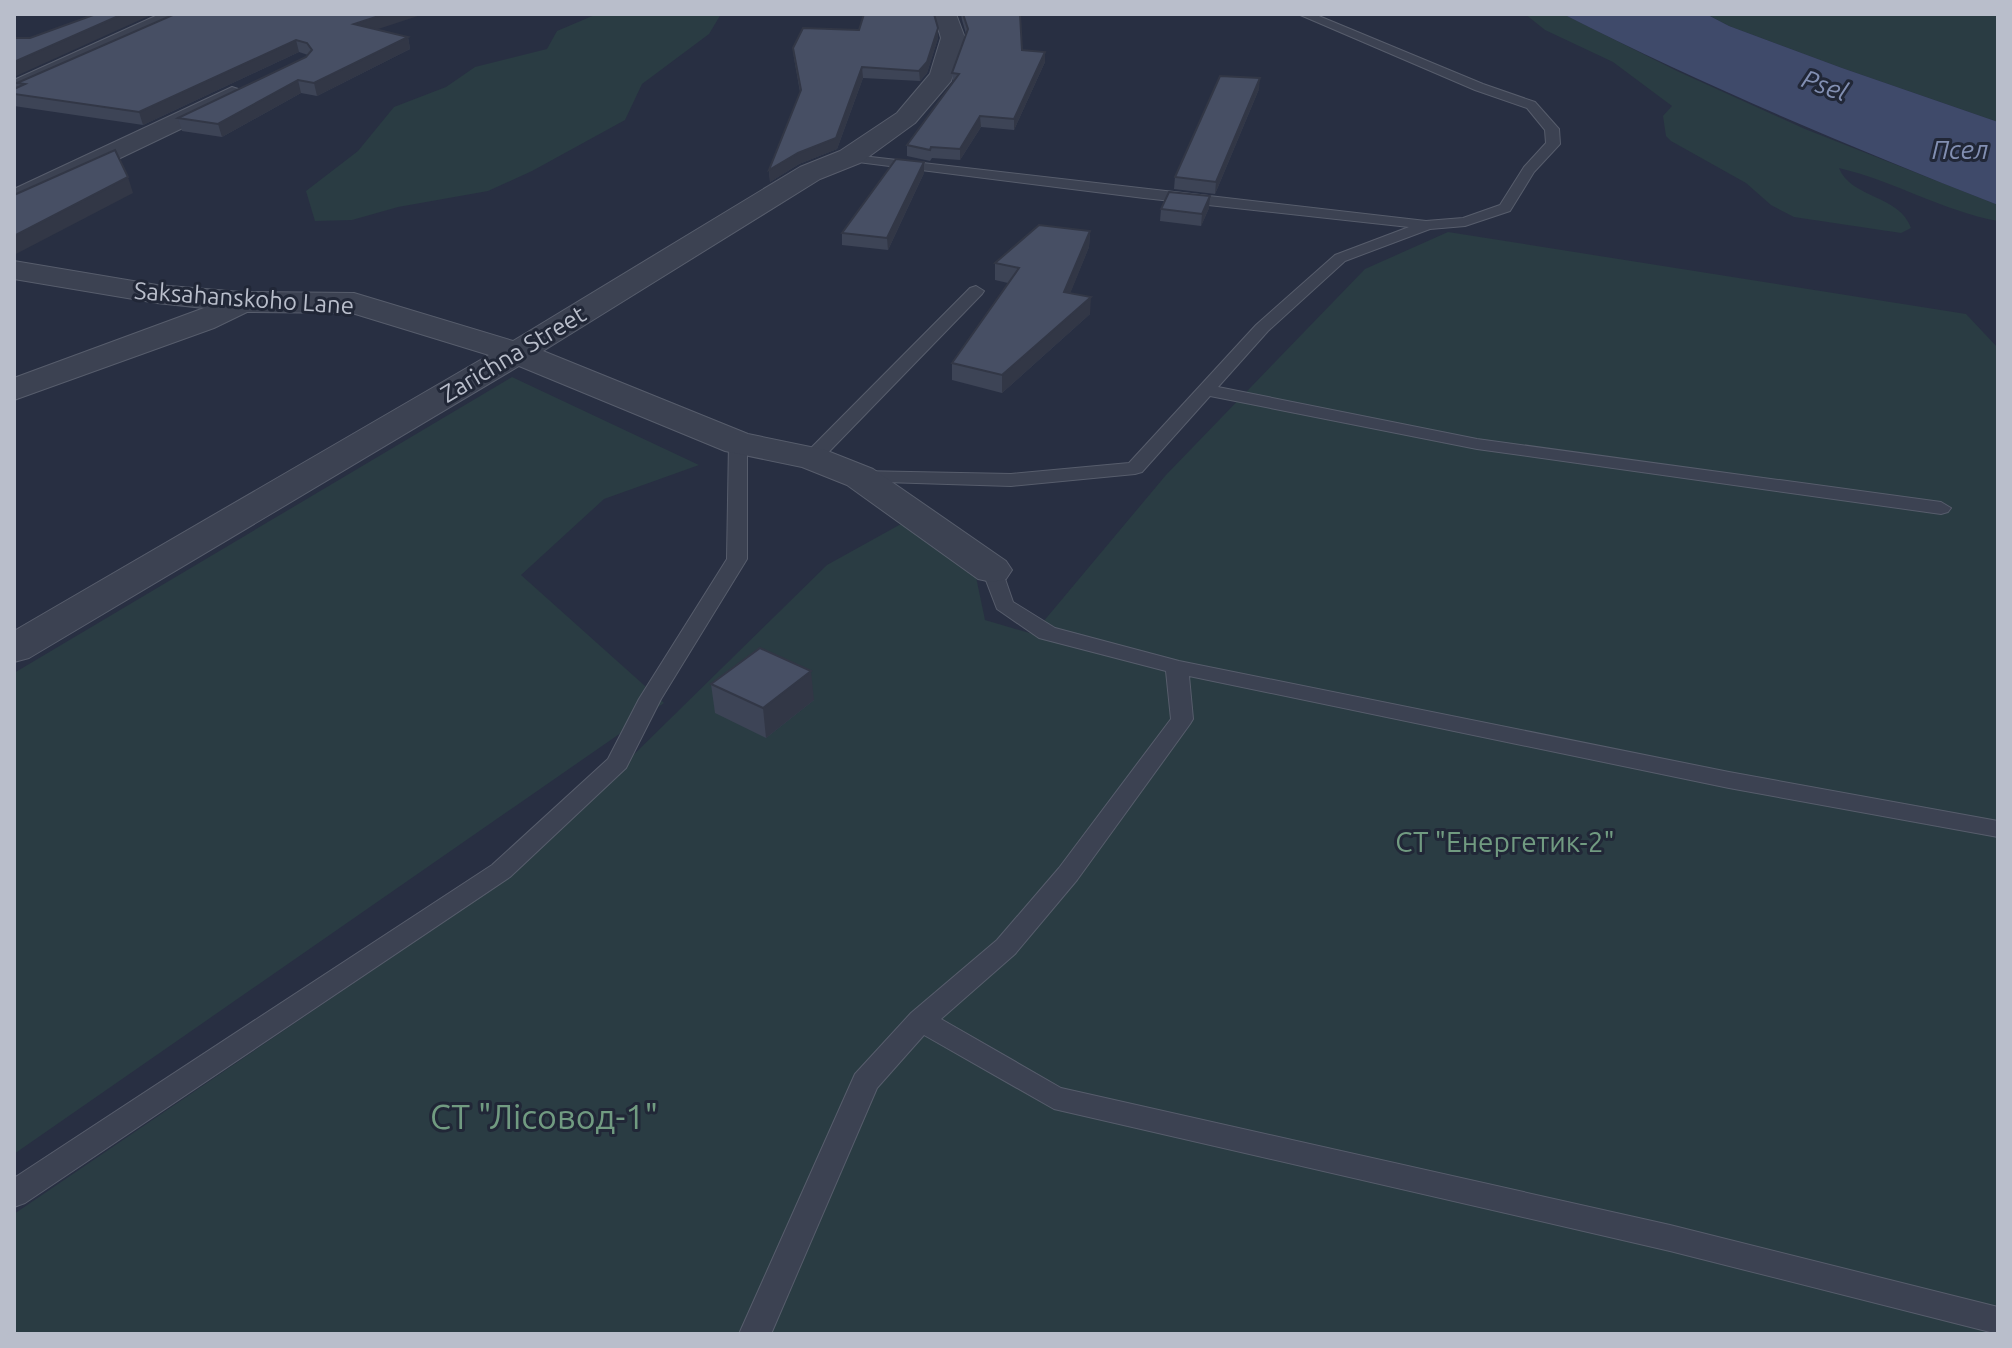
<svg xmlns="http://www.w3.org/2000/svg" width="2012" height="1348" font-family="Ubuntu,sans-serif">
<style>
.green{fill:#2a3c43}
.water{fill:#3f4a6a}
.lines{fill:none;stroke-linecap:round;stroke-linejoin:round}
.service-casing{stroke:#575d6c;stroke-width:2}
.minor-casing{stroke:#575d6c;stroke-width:2}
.service{fill:#3c4252;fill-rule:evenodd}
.minor{fill:#3c4252;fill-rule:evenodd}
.wall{fill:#3d4456}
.shaded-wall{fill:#323746}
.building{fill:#474f64;stroke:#323746;stroke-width:2}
.labels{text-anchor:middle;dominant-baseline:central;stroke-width:6;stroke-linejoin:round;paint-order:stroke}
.far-street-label{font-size:24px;fill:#b9becb;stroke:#212737}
.far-water-label{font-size:26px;font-style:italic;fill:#828fb2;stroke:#212737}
.park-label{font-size:28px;fill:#719b81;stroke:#212737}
.near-park-label{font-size:34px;fill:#719b81;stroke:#212737}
</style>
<rect width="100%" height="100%" fill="#282f42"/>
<g class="green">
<path d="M 597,14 L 721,14 L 709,34 L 642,84 L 625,120 L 532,171 L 488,191 L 398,207 L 352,220 L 315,221 L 306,191 L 358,151 L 394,107 L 446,87 L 475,67 L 547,49 L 557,31 Z"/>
<path d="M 1525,14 L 1563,14 L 1677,71 L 1805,129 L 1998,205 L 1998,221 C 1943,211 1894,181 1839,168 C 1850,198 1900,195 1911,228 L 1901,233 L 1794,217 L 1771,205 L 1746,183 L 1671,141 L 1666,136 L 1663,116 L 1672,106 L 1613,62 L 1545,30 Z"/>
<path d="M 1706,14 L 1998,14 L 1998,122 L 1842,68 L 1729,26 Z"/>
<path d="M 1448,232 L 1966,314 L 1998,348 L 1998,1334 L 14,1334 L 14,1214 L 508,878 L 827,565 L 901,524 L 976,577 L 985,620 L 1033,634 L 1166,475 L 1365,269 Z"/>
<path d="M 512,377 L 699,465 L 604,499 L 521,575 L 664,703 L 14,1154 L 14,673 Z"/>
</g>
<path class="water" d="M 1563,14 L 1706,14 L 1729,26 L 1842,68 L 1998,122 L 1998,205 C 1850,147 1705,86 1563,14 Z"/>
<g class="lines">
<defs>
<g id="service">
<path d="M 1298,14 L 1314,14 L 1483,84 L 1535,102 L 1559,129 L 1560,144 L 1534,172 L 1510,211 L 1465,226 L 1430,229 L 1345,261 L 1268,331 L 1218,387 L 1477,439 L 1941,502 L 1951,508 L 1948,512 L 1941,514 L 1477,449 L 1210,396 L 1142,472 L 1135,474 L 1011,486 L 853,481 L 851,477 L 860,471 L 1011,474 L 1129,463 L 1256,325 L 1335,255 L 1409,227 L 1144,198 L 850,161 L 845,160 L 845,154 L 1426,221 L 1463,218 L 1500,205 L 1524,167 L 1546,143 L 1545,130 L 1527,108 L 1475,90 Z"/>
<path d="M 976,286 L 984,291 L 982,294 L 819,462 L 805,462 L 803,458 L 805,454 L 970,288 Z"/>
<path d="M 738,438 L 747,443 L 747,559 L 661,699 L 626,768 L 510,877 L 25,1203 L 14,1207 L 14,1178 L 492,865 L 608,759 L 639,699 L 727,559 L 729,443 Z"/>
<path d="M 992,564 L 1002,570 L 1013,602 L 1055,628 L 1179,661 L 1729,772 L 1998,821 L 1998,837 L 1729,788 L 1189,676 L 1193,719 L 1190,724 L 1077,880 L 1015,954 L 941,1019 L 1061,1088 L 1670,1225 L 1998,1307 L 1998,1334 L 1670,1251 L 1054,1109 L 924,1035 L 877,1088 L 771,1334 L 739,1334 L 855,1074 L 911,1013 L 997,940 L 1059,868 L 1171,719 L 1166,671 L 1039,638 L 997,609 L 982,570 Z"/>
</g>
<g id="minor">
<path d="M 160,14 L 190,14 L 187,19 L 14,96 L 14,80 Z"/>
<path d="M 934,14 L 956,14 L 965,38 L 951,81 L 915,123 L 860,163 L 820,179 L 543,351 L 748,434 L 825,450 L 873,469 L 1006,561 L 1012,570 L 1006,579 L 992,582 L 978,579 L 847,485 L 802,467 L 725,451 L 519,366 L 29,658 L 14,662 L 14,631 L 489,355 L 352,313 L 247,312 L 214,328 L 14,400 L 14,378 L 204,308 L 157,303 L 14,279 L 14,261 L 157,285 L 242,292 L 354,293 L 513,341 L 800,167 L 840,151 L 897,113 L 930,74 L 941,38 Z"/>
<path d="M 232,87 L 241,90 L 245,95 L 241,100 L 14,209 L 14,189 Z"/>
</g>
</defs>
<use href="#service" class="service-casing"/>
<use href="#minor" class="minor-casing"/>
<use href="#service" class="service"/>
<use href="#minor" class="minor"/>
</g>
<g class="wall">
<path d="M 175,14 L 377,29 L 408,37 L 410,49 L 317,96 L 301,93 L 222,137 L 182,131 L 178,118 L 306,57 L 308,55 L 299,52 L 143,125 L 14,106 L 14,89 L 18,87 L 17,83 Z"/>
<path d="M 961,14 L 1020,14 L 1022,50 L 1045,62 L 1014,130 L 981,127 L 960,160 L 932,158 L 930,161 L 907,156 L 907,145 L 953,82 L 952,73 L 966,34 L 962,20 Z"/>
<path d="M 938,28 L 938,38 L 927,73 L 920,81 L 863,78 L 837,149 L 799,164 L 770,182 L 769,170 L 800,92 L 794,58 L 793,48 L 859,30 Z"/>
<path d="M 1259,89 L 1215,194 L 1174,189 L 1175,177 Z"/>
<path d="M 924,173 L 888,250 L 842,245 L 842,233 Z"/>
<path d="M 1209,208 L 1201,226 L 1160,221 L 1161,209 Z"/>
<path d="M 1090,231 L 1089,247 L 1070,293 L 1090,314 L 1002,393 L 952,380 L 952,363 L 1008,283 L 995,280 L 995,263 Z"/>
<path d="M 711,684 L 814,700 L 766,738 L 715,713 Z"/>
</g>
<g class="shaded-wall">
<path d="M 123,14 L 153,14 L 14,77 L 14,62 Z"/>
<path d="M 385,14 L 424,14 L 357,36 L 354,24 Z"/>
<path d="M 938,28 L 938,38 L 927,73 L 920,81 L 919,71 Z"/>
<path d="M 408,37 L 410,49 L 317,96 L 314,83 Z"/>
<path d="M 296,40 L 299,52 L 143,125 L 139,112 Z"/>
<path d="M 1045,52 L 1045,62 L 1014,130 L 1014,119 Z"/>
<path d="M 862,67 L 863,78 L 837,149 L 799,164 L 770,182 L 769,170 Z"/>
<path d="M 1260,78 L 1259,89 L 1215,194 L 1216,182 Z"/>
<path d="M 298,80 L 301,93 L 222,137 L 218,124 Z"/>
<path d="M 980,116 L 981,127 L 960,160 L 960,149 Z"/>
<path d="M 924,162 L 924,173 L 888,250 L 887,238 Z"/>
<path d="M 128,177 L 133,193 L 14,255 L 14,236 Z"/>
<path d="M 1210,196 L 1209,208 L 1201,226 L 1202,214 Z"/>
<path d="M 1090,231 L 1089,247 L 1064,309 L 1064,292 Z"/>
<path d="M 1091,297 L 1090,314 L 1002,393 L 1002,375 Z"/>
<path d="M 811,671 L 814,700 L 766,738 L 763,708 Z"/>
</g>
<g class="building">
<path d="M 96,14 L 123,14 L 14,62 L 14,38 L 30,38 Z"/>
<path d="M 175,14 L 385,14 L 354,24 L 408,37 L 314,83 L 298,80 L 218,124 L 178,118 L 306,57 L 312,50 L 307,43 L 296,40 L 139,112 L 14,94 L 14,89 L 25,84 L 17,83 Z"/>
<path d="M 864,14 L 934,14 L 938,28 L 927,62 L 919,71 L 862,67 L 836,138 L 798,153 L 769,170 L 801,90 L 793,48 L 803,28 L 859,30 Z"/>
<path d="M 963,14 L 1020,14 L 1022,50 L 1045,52 L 1014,119 L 980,116 L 960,149 L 931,147 L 930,150 L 907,145 L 959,74 L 952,73 L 968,29 Z"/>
<path d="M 1220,76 L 1260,78 L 1216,182 L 1175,177 Z"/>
<path d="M 115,150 L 128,177 L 14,236 L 14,195 Z"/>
<path d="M 896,159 L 924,162 L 887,238 L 842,233 Z"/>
<path d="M 1169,192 L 1210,196 L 1202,214 L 1161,209 Z"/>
<path d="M 1039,225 L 1090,231 L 1064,292 L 1091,297 L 1002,375 L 952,363 L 1019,268 L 995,263 Z"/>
<path d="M 760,648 L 811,671 L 763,708 L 711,684 Z"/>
</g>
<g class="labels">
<g class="far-street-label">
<text transform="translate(244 298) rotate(4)">Saksahanskoho Lane</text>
<text transform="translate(513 354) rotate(-31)">Zarichna Street</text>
</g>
<g class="far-water-label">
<text transform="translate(1825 85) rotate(20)">Psel</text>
<text x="1960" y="149">Псел</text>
</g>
<g class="park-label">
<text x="1505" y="841">СТ "Енергетик-2"</text>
</g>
<g class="near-park-label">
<text x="544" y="1116">СТ "Лісовод-1"</text>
</g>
</g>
<rect width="2012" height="1348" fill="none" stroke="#b9becb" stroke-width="32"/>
</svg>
